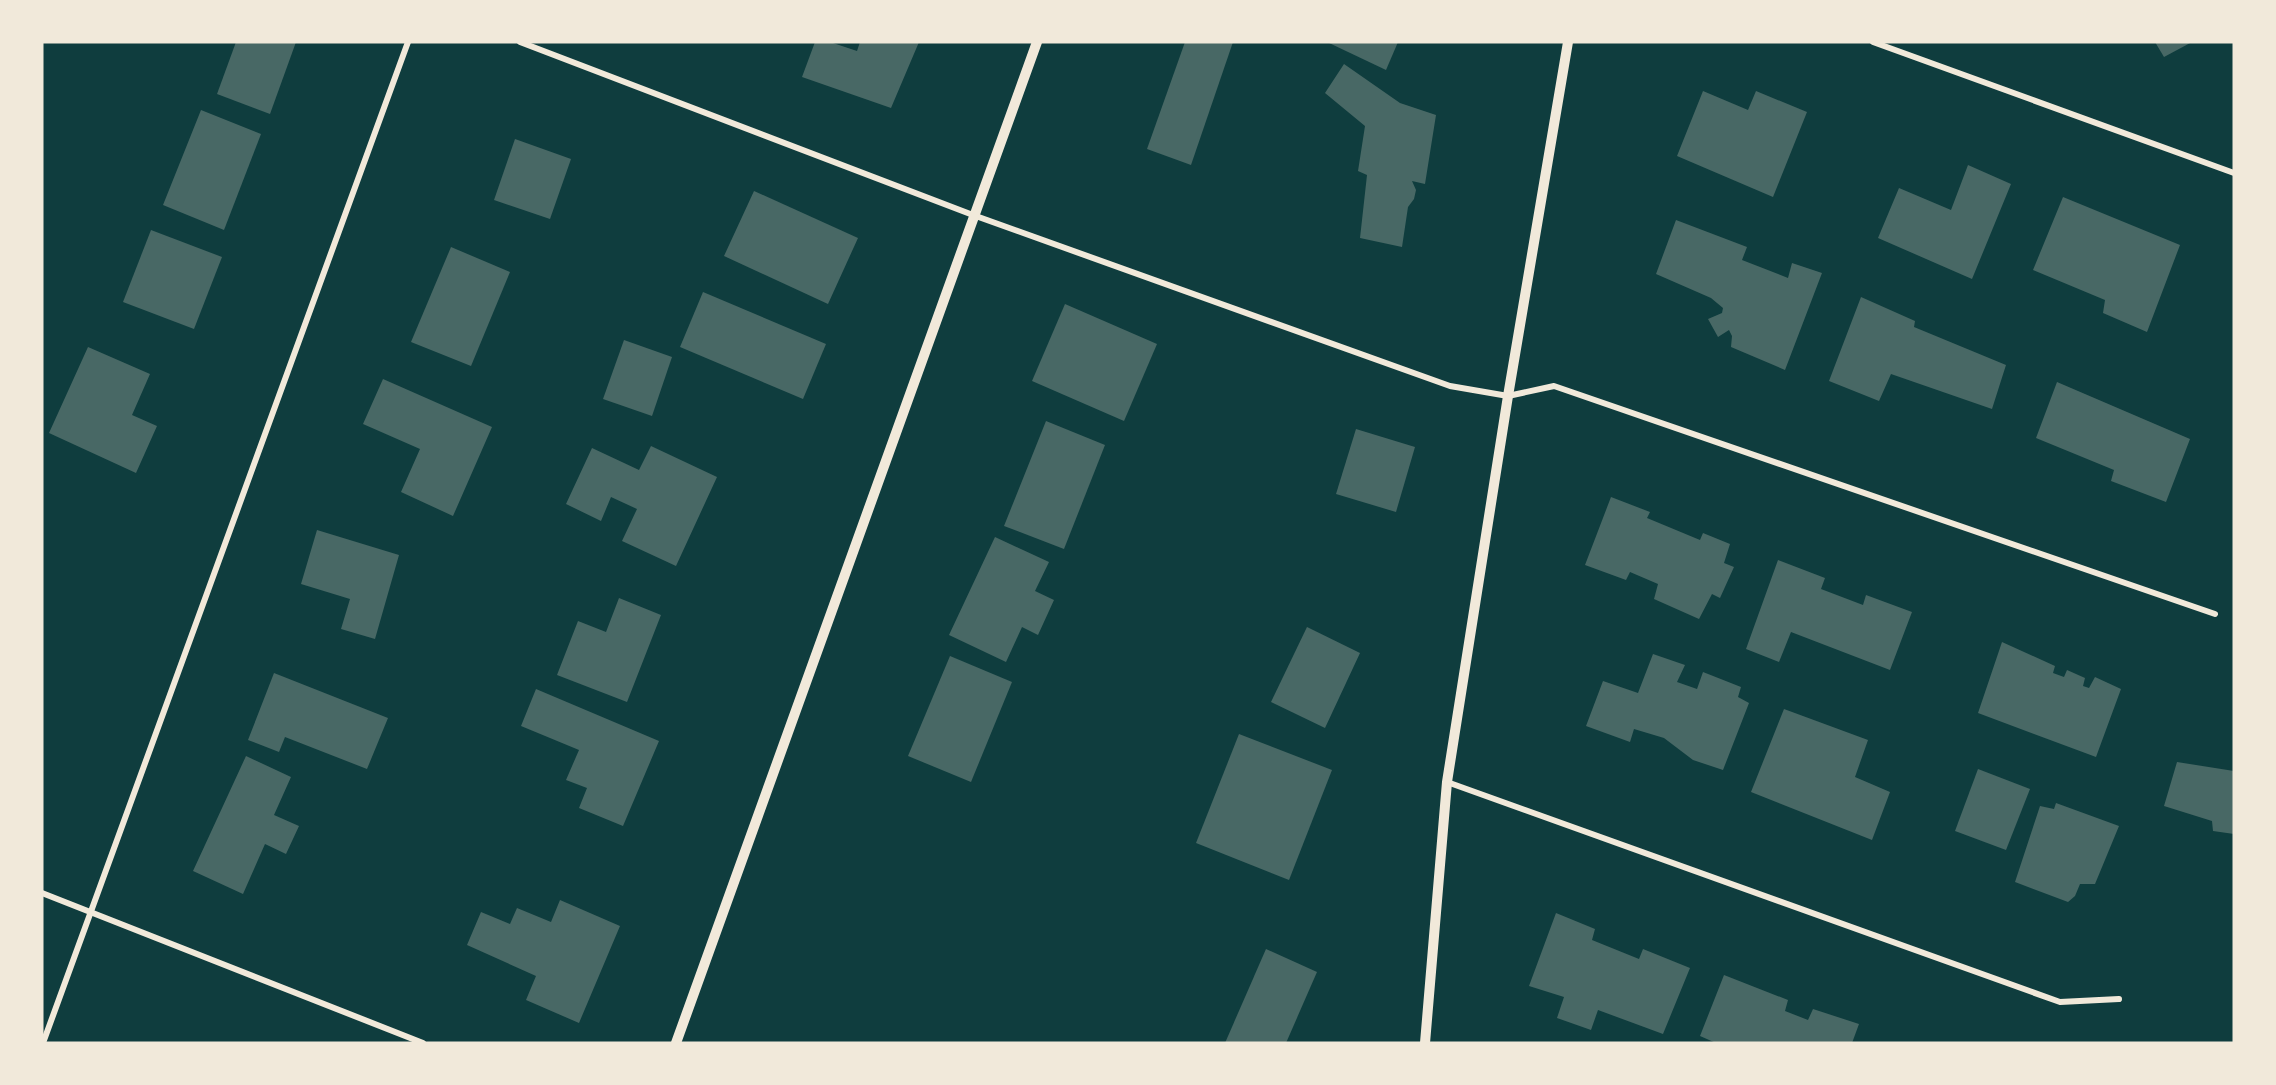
<svg xmlns="http://www.w3.org/2000/svg" width="2276" height="1085" font-family="Roboto,sans-serif">
<style>
.building{fill:#486865}
.lines{fill:none;stroke-linecap:round;stroke-linejoin:round}
.minor{stroke:#f1e9da;stroke-width:6}
.tertiary{stroke:#f1e9da;stroke-width:10}
</style>
<rect width="100%" height="100%" fill="#0f3d3e"/>
<g class="building">
<path d="M 236,42 L 296,42 L 270,114 L 217,94 Z"/>
<path d="M 815,42 L 830,42 L 857,51 L 860,42 L 919,42 L 891,108 L 802,77 Z"/>
<path d="M 1185,42 L 1233,42 L 1191,165 L 1147,149 Z"/>
<path d="M 1327,42 L 1398,42 L 1386,70 Z"/>
<path d="M 2155,42 L 2192,42 L 2164,57 Z"/>
<path d="M 1344,64 L 1400,103 L 1436,115 L 1425,184 L 1412,181 L 1416,190 L 1414,199 L 1408,207 L 1402,247 L 1360,238 L 1367,175 L 1358,171 L 1365,126 L 1325,93 Z"/>
<path d="M 1703,91 L 1748,110 L 1756,91 L 1807,112 L 1773,197 L 1677,156 Z"/>
<path d="M 201,110 L 261,134 L 224,230 L 163,205 Z"/>
<path d="M 515,139 L 571,159 L 550,219 L 494,200 Z"/>
<path d="M 1968,165 L 2011,184 L 1972,279 L 1878,238 L 1899,188 L 1951,210 Z"/>
<path d="M 754,191 L 858,238 L 828,304 L 724,256 Z"/>
<path d="M 2063,197 L 2180,245 L 2147,332 L 2103,313 L 2105,300 L 2033,270 Z"/>
<path d="M 1676,220 L 1747,247 L 1742,260 L 1788,278 L 1792,263 L 1822,273 L 1785,370 L 1731,347 L 1732,336 L 1729,330 L 1718,337 L 1708,319 L 1722,313 L 1723,308 L 1711,298 L 1656,274 Z"/>
<path d="M 151,230 L 222,257 L 194,329 L 123,302 Z"/>
<path d="M 451,247 L 510,272 L 471,366 L 411,342 Z"/>
<path d="M 703,292 L 826,344 L 803,399 L 680,347 Z"/>
<path d="M 1861,297 L 1915,321 L 1914,327 L 2006,365 L 1992,409 L 1891,374 L 1879,401 L 1829,381 Z"/>
<path d="M 1065,304 L 1157,344 L 1124,421 L 1032,381 Z"/>
<path d="M 624,340 L 672,357 L 652,416 L 603,399 Z"/>
<path d="M 88,347 L 150,374 L 132,415 L 157,426 L 136,473 L 49,433 Z"/>
<path d="M 383,379 L 492,427 L 453,516 L 401,492 L 420,449 L 363,424 Z"/>
<path d="M 2057,382 L 2190,439 L 2166,502 L 2111,481 L 2114,470 L 2036,438 Z"/>
<path d="M 1046,421 L 1105,445 L 1064,549 L 1004,526 Z"/>
<path d="M 1356,429 L 1415,447 L 1396,512 L 1336,494 Z"/>
<path d="M 651,446 L 717,477 L 676,566 L 622,541 L 637,509 L 611,497 L 601,521 L 566,504 L 592,448 L 639,470 Z"/>
<path d="M 1611,497 L 1650,512 L 1647,518 L 1700,540 L 1703,533 L 1730,544 L 1724,563 L 1734,567 L 1720,598 L 1712,594 L 1699,619 L 1654,599 L 1658,584 L 1630,572 L 1626,580 L 1585,565 Z"/>
<path d="M 317,530 L 399,555 L 375,639 L 341,629 L 350,599 L 301,584 Z"/>
<path d="M 995,537 L 1049,562 L 1035,591 L 1054,600 L 1038,635 L 1022,627 L 1006,662 L 949,635 Z"/>
<path d="M 1778,560 L 1825,578 L 1821,589 L 1863,605 L 1866,595 L 1912,612 L 1890,670 L 1791,632 L 1779,662 L 1746,649 Z"/>
<path d="M 619,598 L 661,615 L 627,702 L 557,675 L 578,621 L 606,632 Z"/>
<path d="M 1307,627 L 1360,653 L 1325,728 L 1271,702 Z"/>
<path d="M 2002,642 L 2055,666 L 2053,673 L 2064,677 L 2067,670 L 2085,678 L 2083,686 L 2089,688 L 2095,677 L 2121,689 L 2096,757 L 1978,713 Z"/>
<path d="M 1653,654 L 1685,665 L 1677,682 L 1697,689 L 1703,672 L 1741,687 L 1738,697 L 1749,703 L 1723,770 L 1693,760 L 1664,738 L 1634,729 L 1630,742 L 1586,726 L 1603,681 L 1638,693 Z"/>
<path d="M 950,656 L 1012,682 L 971,782 L 908,756 Z"/>
<path d="M 274,673 L 388,718 L 367,769 L 285,737 L 279,752 L 248,740 Z"/>
<path d="M 536,689 L 659,741 L 623,826 L 579,808 L 587,788 L 566,780 L 579,750 L 521,726 Z"/>
<path d="M 1784,709 L 1868,740 L 1855,777 L 1890,792 L 1872,840 L 1751,792 Z"/>
<path d="M 1239,734 L 1332,770 L 1289,880 L 1196,843 Z"/>
<path d="M 246,756 L 291,777 L 274,815 L 299,826 L 286,854 L 265,844 L 243,894 L 193,871 Z"/>
<path d="M 2177,762 L 2234,771 L 2234,834 L 2213,831 L 2212,821 L 2164,806 Z"/>
<path d="M 1978,769 L 2030,789 L 2006,850 L 1955,831 Z"/>
<path d="M 2056,803 L 2119,826 L 2095,884 L 2080,884 L 2075,896 L 2068,902 L 2015,882 L 2040,806 L 2054,809 Z"/>
<path d="M 560,900 L 620,926 L 579,1023 L 526,1000 L 536,976 L 467,945 L 481,912 L 510,924 L 517,908 L 551,922 Z"/>
<path d="M 1556,913 L 1595,929 L 1592,940 L 1639,959 L 1643,949 L 1690,968 L 1663,1034 L 1598,1010 L 1591,1030 L 1557,1018 L 1564,997 L 1529,986 Z"/>
<path d="M 1266,949 L 1317,972 L 1286,1043 L 1225,1043 Z"/>
<path d="M 1724,975 L 1788,1000 L 1785,1011 L 1808,1020 L 1813,1009 L 1859,1024 L 1852,1043 L 1716,1043 L 1700,1036 Z"/>
</g>
<g class="lines">
<g class="minor">
<path d="M 520,42 L 973,215 L 1450,386 L 1508,396 L 1554,386 L 2215,614"/>
<path d="M 1873,42 L 2234,173"/>
<path d="M 1447,782 L 2060,1002 L 2119,999"/>
<path d="M 42,893 L 423,1043"/>
<path d="M 43,1043 L 408,42"/>
</g>
<g class="tertiary">
<path d="M 676,1043 L 1037,42"/>
<path d="M 1425,1043 L 1447,782 L 1508,396 L 1568,42"/>
</g>
</g>
<rect width="2276" height="1085" fill="none" stroke="#f1e9da" stroke-width="87"/>
</svg>
